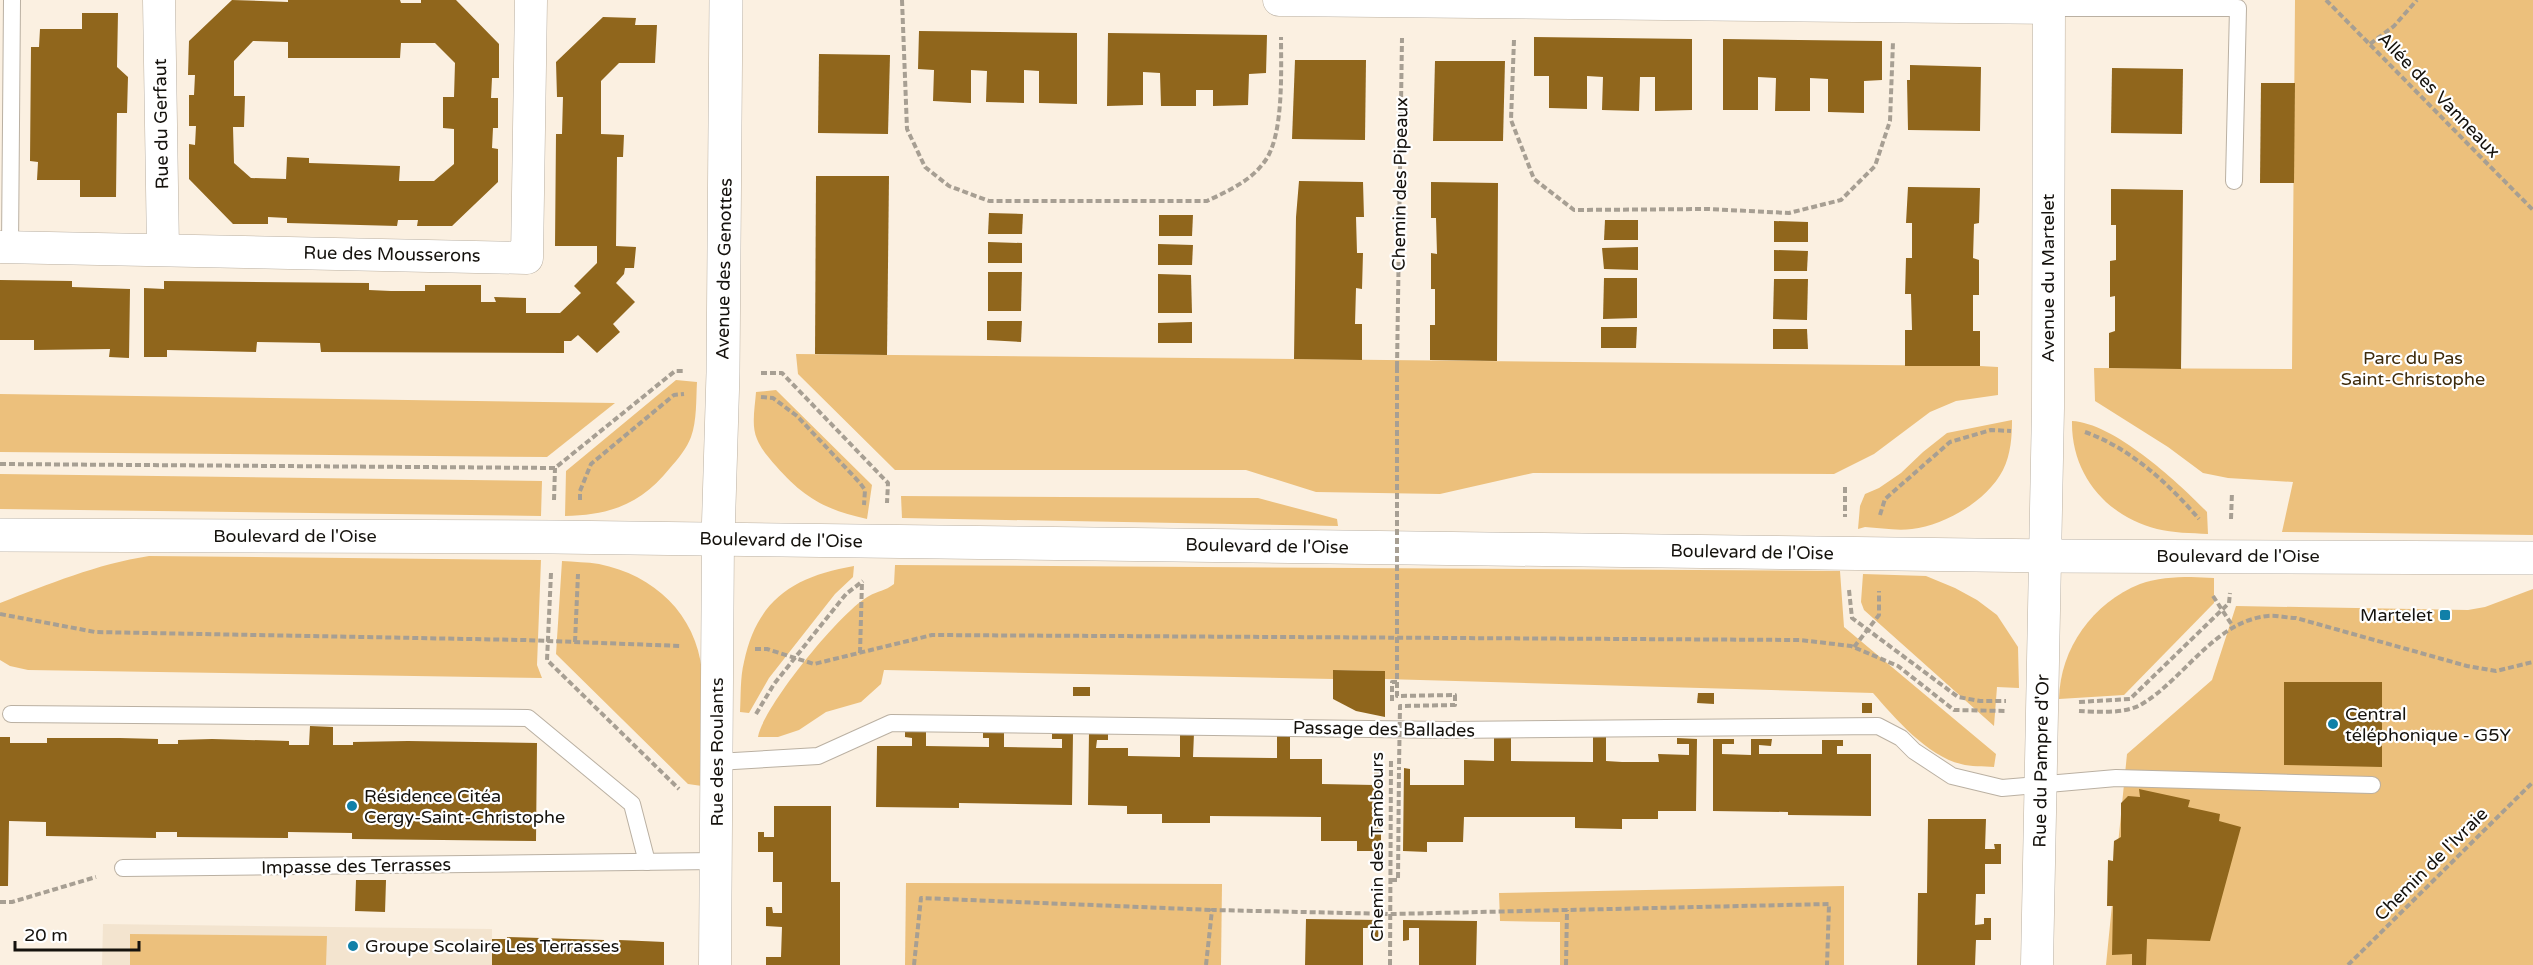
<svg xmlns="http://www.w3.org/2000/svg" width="2533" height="965" font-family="'Varela Round',sans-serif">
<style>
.built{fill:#f3e4cf}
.green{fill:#ecc07c}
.building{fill:#90661c;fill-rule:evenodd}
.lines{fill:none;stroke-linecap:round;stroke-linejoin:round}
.lane-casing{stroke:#bab0a2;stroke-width:18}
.street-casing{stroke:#bab0a2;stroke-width:33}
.secondary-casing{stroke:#bab0a2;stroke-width:34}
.path{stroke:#a79f93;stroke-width:4;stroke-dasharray:6 3;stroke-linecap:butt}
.lane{stroke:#fff;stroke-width:16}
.street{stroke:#fff;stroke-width:32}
.secondary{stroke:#fff;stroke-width:33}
.path-bridge{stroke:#a79f93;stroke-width:4;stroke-dasharray:6 3;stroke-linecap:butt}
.poi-dot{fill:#1180a8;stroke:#fff;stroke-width:2}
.labels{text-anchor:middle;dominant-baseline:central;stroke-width:4.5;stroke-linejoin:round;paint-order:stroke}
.street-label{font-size:18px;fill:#15120d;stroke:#fff}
.park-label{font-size:18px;fill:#3e2b0c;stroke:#fff}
.poi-label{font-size:18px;fill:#15120d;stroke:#fff;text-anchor:start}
</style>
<rect width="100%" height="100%" fill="#fbf0e1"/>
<path class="built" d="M 103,924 L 492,929 L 492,939 L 506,939 L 507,937 L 604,940 L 604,951 L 618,951 L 619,940 L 664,942 L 664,965 L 102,965 Z"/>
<g class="green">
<path d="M 2295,0 L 2533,0 L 2533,535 L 2282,532 L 2293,482 L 2228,478 L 2203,473 L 2168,447 L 2095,401 L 2094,368 L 2292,369 Z"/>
<path d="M 796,354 L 1980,366 L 1998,367 L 1998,395 L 1956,401 L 1930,412 L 1874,454 L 1834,474 L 1533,473 L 1440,494 L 1316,492 L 1246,470 L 895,470 L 798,374 Z"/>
<path d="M 676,380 L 697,382 C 696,399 697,421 691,437 C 687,448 678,459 670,468 C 641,504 611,515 565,516 L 566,471 Z"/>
<path d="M 776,390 L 872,485 L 867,519 C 826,510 804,498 776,466 C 769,458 761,449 757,439 C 751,426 755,407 756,392 Z"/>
<path d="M 0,394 L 615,403 L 547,457 L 0,452 Z"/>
<path d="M 2012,420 C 2012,436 2011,454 2003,470 C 1987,501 1945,525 1912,529 C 1897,531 1880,528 1865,527 L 1858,529 L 1860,506 L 1865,494 L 1879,488 L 1901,473 L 1923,452 L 1947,433 Z"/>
<path d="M 2072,421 C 2114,423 2178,482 2207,512 L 2208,534 C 2191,533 2173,533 2157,529 C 2106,516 2071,474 2072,421 Z"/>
<path d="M 0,474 L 542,481 L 541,516 L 0,509 Z"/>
<path d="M 901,496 L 1258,498 L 1337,519 L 1338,526 L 902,518 Z"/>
<path d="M 149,556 L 541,560 L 537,665 L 542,678 L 28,670 L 10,666 L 0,660 L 0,603 C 49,584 97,564 149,556 Z"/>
<path d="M 562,561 C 574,562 587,562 599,564 C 654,575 696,614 702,671 C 706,708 702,748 702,786 L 688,784 L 556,654 Z"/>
<path d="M 895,565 L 1840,571 L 1844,627 L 1996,754 L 1994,767 C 1983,766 1971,767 1961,764 C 1927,756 1895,718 1873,693 L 1385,679 L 1385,671 L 1334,670 L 1333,679 L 884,670 L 881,684 L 861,702 L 826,712 L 799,730 L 778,737 L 758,737 C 763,707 841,611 869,596 C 878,591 885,591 894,584 Z"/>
<path d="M 854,566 L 853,577 L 835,594 L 769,678 L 749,713 L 740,712 C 741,696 740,678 744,662 C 757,599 795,576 854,566 Z"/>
<path d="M 1863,574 L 1926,576 L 1955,588 L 1977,600 L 1997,615 L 2018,647 L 2019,688 L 1997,687 L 1994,726 L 1864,610 L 1861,602 Z"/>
<path d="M 2191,577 L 2214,578 L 2214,603 L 2124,695 L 2059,699 C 2060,648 2093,603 2140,584 C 2156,578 2174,577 2191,577 Z"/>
<path d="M 2533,589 L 2533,965 L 2106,965 L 2127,754 L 2212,680 L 2236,606 L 2468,610 L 2485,607 Z"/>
<path d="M 906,883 L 1222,884 L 1221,965 L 905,965 Z"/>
<path d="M 1844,886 L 1844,965 L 1560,965 L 1560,922 L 1500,921 L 1499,893 Z"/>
<path d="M 130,934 L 327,936 L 326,965 L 130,965 Z"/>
</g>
<g class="building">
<path d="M 232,0 L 288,2 L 288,0 L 400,0 L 401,3 L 421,3 L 421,0 L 456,0 L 499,44 L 499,78 L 492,78 L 491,98 L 498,98 L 498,128 L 493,128 L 492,148 L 498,149 L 498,182 L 452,226 L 417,226 L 418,220 L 398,220 L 397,226 L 287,223 L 287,218 L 268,217 L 268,224 L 233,224 L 189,179 L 189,144 L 195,145 L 196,126 L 189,126 L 189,95 L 194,95 L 195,75 L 188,75 L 189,41 ZM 253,41 L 288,42 L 288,58 L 400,58 L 401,43 L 435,43 L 455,63 L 454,97 L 443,97 L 443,128 L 454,129 L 454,164 L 434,181 L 399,181 L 400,166 L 309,163 L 309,158 L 287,157 L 286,179 L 251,178 L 234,163 L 233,127 L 244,127 L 245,96 L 234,96 L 234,61 Z"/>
<path d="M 82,13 L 118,13 L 117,67 L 128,77 L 127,113 L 117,113 L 116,197 L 80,197 L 80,180 L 37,180 L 38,162 L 30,161 L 31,47 L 39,47 L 40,29 L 82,29 Z"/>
<path d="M 603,17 L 636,18 L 635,25 L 657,25 L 655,63 L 619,63 L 601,81 L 601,134 L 624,135 L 623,157 L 617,157 L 616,246 L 636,247 L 634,268 L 625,268 L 624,274 L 616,283 L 635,302 L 613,324 L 620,332 L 597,353 L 578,335 L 571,341 L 564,341 L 564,353 L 321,352 L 320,343 L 257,342 L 256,352 L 167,350 L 167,357 L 144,357 L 144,288 L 164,289 L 164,281 L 369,283 L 369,290 L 391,291 L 425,291 L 425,285 L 481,285 L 481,302 L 496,302 L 494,297 L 526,298 L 526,313 L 560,313 L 581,293 L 574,286 L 597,263 L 597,246 L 555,246 L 556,134 L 562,134 L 563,97 L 557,97 L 556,62 Z"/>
<path d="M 919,31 L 1077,33 L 1077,104 L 1039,103 L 1039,71 L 1024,70 L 1024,103 L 986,102 L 987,71 L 971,70 L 971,103 L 933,101 L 934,70 L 918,69 Z"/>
<path d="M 1108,33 L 1267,35 L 1266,73 L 1249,74 L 1248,105 L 1213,106 L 1213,90 L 1196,90 L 1196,106 L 1161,106 L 1160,73 L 1143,72 L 1143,105 L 1107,106 Z"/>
<path d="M 1534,37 L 1692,39 L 1692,110 L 1655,111 L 1655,77 L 1640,77 L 1639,111 L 1602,110 L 1603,77 L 1587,76 L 1587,109 L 1549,108 L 1549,76 L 1534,76 Z"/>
<path d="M 1723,39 L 1882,41 L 1882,80 L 1864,81 L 1864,113 L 1828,112 L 1828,79 L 1810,78 L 1810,111 L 1775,111 L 1776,78 L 1758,77 L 1758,110 L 1723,110 Z"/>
<path d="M 819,54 L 890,55 L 888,134 L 818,133 Z"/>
<path d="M 1295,60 L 1366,60 L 1365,140 L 1292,139 Z"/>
<path d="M 1435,61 L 1505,61 L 1503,141 L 1433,141 Z"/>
<path d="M 1910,65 L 1981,67 L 1980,131 L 1908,130 L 1907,80 L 1910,80 Z"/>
<path d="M 2112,68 L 2183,69 L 2182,134 L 2111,133 Z"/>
<path d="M 2261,83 L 2295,83 L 2294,183 L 2260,183 Z"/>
<path d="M 816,176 L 889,176 L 887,355 L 815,354 Z"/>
<path d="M 1299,181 L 1363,182 L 1364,217 L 1356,217 L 1357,253 L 1363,253 L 1362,289 L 1356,288 L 1355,324 L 1362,324 L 1362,360 L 1294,359 L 1296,217 Z"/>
<path d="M 1431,182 L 1498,183 L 1497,361 L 1430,360 L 1430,325 L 1435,325 L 1435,289 L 1431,289 L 1431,253 L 1437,254 L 1436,218 L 1431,218 Z"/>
<path d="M 1908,187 L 1980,188 L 1979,223 L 1974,224 L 1973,258 L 1979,260 L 1979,295 L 1973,295 L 1973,331 L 1980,331 L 1980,366 L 1905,366 L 1905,330 L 1912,330 L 1911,294 L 1905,294 L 1906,258 L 1912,258 L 1912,223 L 1906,223 Z"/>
<path d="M 2111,189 L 2183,190 L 2181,369 L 2109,368 L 2109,333 L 2115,331 L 2115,296 L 2110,297 L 2110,261 L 2116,260 L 2116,225 L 2111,225 Z"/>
<path d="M 989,213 L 1023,214 L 1022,234 L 988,234 Z"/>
<path d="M 1159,215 L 1193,215 L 1192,236 L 1159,236 Z"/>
<path d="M 1605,220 L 1638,220 L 1638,240 L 1604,240 Z"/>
<path d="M 1774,221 L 1808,222 L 1808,242 L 1774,242 Z"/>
<path d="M 988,242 L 1022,243 L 1022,263 L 988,263 Z"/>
<path d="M 1158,244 L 1193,245 L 1192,265 L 1158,265 Z"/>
<path d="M 1638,247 L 1638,270 L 1604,269 L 1602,248 Z"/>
<path d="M 1774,250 L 1808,251 L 1807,271 L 1774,271 Z"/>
<path d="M 988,272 L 1022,272 L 1021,311 L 988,311 Z"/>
<path d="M 1158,274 L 1191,275 L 1192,313 L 1158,313 Z"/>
<path d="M 1604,278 L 1637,278 L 1637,318 L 1603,319 Z"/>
<path d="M 1774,279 L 1808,279 L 1807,320 L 1773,319 Z"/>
<path d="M 0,280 L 72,281 L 72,287 L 130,289 L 129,358 L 109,357 L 110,349 L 34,350 L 34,340 L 0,340 Z"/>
<path d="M 987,321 L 1022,321 L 1021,342 L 987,340 Z"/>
<path d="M 1192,322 L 1192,343 L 1158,343 L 1158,323 Z"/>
<path d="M 1601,327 L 1637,327 L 1636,348 L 1601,348 Z"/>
<path d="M 1773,329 L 1807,329 L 1808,349 L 1773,349 Z"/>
<path d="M 1333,670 L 1385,671 L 1385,717 L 1356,711 L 1333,699 Z"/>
<path d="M 2284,682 L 2382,682 L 2382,767 L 2284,765 Z"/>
<rect x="1073" y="687" width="17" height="9"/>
<path d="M 1698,693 L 1714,693 L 1714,704 L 1697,703 Z"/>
<rect x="1862" y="703" width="10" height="10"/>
<path d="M 310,726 L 333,727 L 333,745 L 353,745 L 353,742 L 408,741 L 537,743 L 536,841 L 352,839 L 352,833 L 288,832 L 288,838 L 177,837 L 177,832 L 156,832 L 156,838 L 46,836 L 46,822 L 9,821 L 8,886 L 0,886 L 0,737 L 10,737 L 10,743 L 47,743 L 47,738 L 120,738 L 158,739 L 158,744 L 178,744 L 178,740 L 212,739 L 289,741 L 289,745 L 309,745 Z"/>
<path d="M 905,730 L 926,731 L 926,746 L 989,747 L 989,738 L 983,738 L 983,731 L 1004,731 L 1004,747 L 1062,748 L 1062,739 L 1052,739 L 1052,732 L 1073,733 L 1072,805 L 959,803 L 959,808 L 876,807 L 877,746 L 912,746 L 912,738 L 905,737 Z"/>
<path d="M 1089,732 L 1108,732 L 1108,740 L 1097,740 L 1096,748 L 1128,748 L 1128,756 L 1180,757 L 1180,733 L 1194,733 L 1193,757 L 1277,758 L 1277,734 L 1290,735 L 1290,759 L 1322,759 L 1322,784 L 1374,785 L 1374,768 L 1381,769 L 1381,851 L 1357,851 L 1357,841 L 1321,841 L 1321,817 L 1210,816 L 1210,823 L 1162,823 L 1162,814 L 1127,814 L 1127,806 L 1088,805 Z"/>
<path d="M 1494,736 L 1511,736 L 1511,761 L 1593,762 L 1593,737 L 1606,737 L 1606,761 L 1622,762 L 1659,762 L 1658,754 L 1689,755 L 1689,744 L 1677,744 L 1677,738 L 1697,739 L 1696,811 L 1658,811 L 1658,819 L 1622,819 L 1622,829 L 1575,828 L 1575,817 L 1464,817 L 1463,842 L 1427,842 L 1427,852 L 1403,851 L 1404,768 L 1410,769 L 1410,785 L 1464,785 L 1464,760 L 1494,761 Z"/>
<path d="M 1713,739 L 1734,739 L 1734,744 L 1722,744 L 1722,754 L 1751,755 L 1751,739 L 1772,739 L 1771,746 L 1759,745 L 1759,754 L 1822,754 L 1822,740 L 1843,740 L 1843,746 L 1837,746 L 1837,754 L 1871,754 L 1871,816 L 1788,815 L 1788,812 L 1713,811 Z"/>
<path d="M 2139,789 L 2190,800 L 2188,807 L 2220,814 L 2219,821 L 2241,827 L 2210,941 L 2147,939 L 2146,965 L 2132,965 L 2132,954 L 2112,955 L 2113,906 L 2107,906 L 2108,860 L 2113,861 L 2114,841 L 2121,837 L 2121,803 L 2128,796 L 2140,797 Z"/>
<path d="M 774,806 L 831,806 L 831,882 L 840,882 L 840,965 L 766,965 L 766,957 L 781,957 L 782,927 L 766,926 L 766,907 L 772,907 L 773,913 L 782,913 L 782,882 L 773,882 L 773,852 L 758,852 L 758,832 L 764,832 L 764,837 L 774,837 Z"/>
<path d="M 1928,819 L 1986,819 L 1985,849 L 1995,849 L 1994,844 L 2001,844 L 2001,864 L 1985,864 L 1985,894 L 1976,894 L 1975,925 L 1984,924 L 1984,918 L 1991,918 L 1991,940 L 1976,940 L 1975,965 L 1917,965 L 1918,893 L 1927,893 Z"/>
<path d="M 356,880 L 386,880 L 385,912 L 355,911 Z"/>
<path d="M 1306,919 L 1379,920 L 1378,939 L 1372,939 L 1371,928 L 1363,928 L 1363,965 L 1305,965 Z"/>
<path d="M 1403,920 L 1477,921 L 1476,965 L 1419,965 L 1419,928 L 1409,928 L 1409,940 L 1403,941 Z"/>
<path d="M 507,937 L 604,940 L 604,951 L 619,951 L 619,940 L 664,942 L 664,965 L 492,965 L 492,939 L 507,939 Z"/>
</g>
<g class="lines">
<defs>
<g id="lane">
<path d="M 2049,8 L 2238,8 L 2234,181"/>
<path d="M 10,247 L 12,0"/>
<path d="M 11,714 L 528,718 L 632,804 L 647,862"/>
<path d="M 717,762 L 818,756 L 891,723 L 1448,730 L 1878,726 L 1901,738 L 1914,751 L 1952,776 L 2002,788 L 2116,778 L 2372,785"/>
<path d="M 123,868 L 716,861"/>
</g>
<g id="street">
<path d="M 159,0 L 163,249"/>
<path d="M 1279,0 L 2049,8"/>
<path d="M 0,247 L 527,258 L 531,0"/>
<path d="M 715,965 L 718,539"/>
<path d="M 2037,965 L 2048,408 L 2049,0"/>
</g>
<g id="secondary">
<path d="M 0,535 L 553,537 L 2046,556 L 2533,558"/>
<path d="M 718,539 L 723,373 L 726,0"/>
</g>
</defs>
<use href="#lane" class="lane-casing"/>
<use href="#street" class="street-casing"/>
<use href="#secondary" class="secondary-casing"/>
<g class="path">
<path d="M 902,0 L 907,129 L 925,167 L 949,186 L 989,201 L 1207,201 C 1228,191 1251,181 1265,161 C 1284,135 1281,70 1281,37"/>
<path d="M 2326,0 L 2533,210"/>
<path d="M 1514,40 L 1511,120 L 1534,179 L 1574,210 L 1708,209 L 1789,213 L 1841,200 L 1875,166 L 1890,121 L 1893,42"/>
<path d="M 2370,44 L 2394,26 L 2417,0"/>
<path d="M 1397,367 L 1402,38"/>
<path d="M 761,373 L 782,373 L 888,483 L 887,503"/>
<path d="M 761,397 L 773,398 L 797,416 L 860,483 L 865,490 L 864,505"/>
<path d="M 2085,432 C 2130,448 2168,483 2199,519"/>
<path d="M 0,464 L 555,468 L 675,371 L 685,371"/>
<path d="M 1845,487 L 1845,517"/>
<path d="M 554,500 L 555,468"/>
<path d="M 580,500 L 580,491 L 591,464 L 674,395 L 684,394"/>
<path d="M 1880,515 L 1885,499 L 1950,442 L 1991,430 L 2011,431"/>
<path d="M 2231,519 L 2232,492"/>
<path d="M 551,573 L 547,660 L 679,789"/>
<path d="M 1849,590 L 1852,618 L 1958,697 L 1980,701 L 2006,701"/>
<path d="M 2213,596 L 2234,628"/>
<path d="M 0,614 L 95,632 L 523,640 L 681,646"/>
<path d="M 575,642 L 578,574"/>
<path d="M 1854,647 L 1879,615 L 1879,591"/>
<path d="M 755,649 L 767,649 L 814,664 L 932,635 L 1800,640 L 1851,646 L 1898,666 L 1954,710 L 2006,711"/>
<path d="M 860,653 L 862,581"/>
<path d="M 1392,701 L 1392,682 L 1397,682"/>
<path d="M 2079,702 L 2130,699 L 2229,603 L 2230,593"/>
<path d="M 2079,711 C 2098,712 2126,714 2142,704 C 2185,678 2215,621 2268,616 C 2277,615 2287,618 2296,618 L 2467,666 L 2496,671 L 2533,662"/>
<path d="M 756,714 L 774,684 L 846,594 L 863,581"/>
<path d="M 1391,880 L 1398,880 L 1399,768"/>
<path d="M 0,902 L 12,902 L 96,877"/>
<path d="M 914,965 L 921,898 L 1212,910"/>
<path d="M 1206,965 L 1212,910 L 1392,914 L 1829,904 L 1827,965"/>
<path d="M 1390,965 L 1391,759"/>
<path d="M 1566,965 L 1567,910"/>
<path d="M 2348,965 L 2533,782"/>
</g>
<use href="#lane" class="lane"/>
<use href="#street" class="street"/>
<use href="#secondary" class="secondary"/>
<path class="path-bridge" d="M 1397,367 L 1397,696 L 1455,695 L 1455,705 L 1400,706 L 1399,768"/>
</g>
<g class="poi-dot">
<rect x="2439" y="609" width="12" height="12" rx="3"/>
<circle cx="2333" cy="724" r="6"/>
<circle cx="352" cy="806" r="6"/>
<circle cx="353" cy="946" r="6"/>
</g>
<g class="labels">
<g class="street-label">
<text transform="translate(2439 95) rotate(46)">Allée des Vanneaux</text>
<text transform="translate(161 124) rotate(-91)">Rue du Gerfaut</text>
<text transform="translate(1400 184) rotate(-89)">Chemin des Pipeaux</text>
<text transform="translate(392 254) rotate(1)">Rue des Mousserons</text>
<text transform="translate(724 269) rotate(-89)">Avenue des Genottes</text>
<text transform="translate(2048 278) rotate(-90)">Avenue du Martelet</text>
<text x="295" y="536">Boulevard de l'Oise</text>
<text transform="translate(781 540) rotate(1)">Boulevard de l'Oise</text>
<text transform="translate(1267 546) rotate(1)">Boulevard de l'Oise</text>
<text transform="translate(1752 552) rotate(1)">Boulevard de l'Oise</text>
<text x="2238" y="556">Boulevard de l'Oise</text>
<text transform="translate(1384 729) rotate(1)">Passage des Ballades</text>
<text transform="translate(717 752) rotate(-90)">Rue des Roulants</text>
<text transform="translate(2041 761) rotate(-89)">Rue du Pampre d'Or</text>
<text transform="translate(1377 847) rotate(-90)">Chemin des Tambours</text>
<text transform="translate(2431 864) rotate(-45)">Chemin de l'Ivraie</text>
<text transform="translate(356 866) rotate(-1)">Impasse des Terrasses</text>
</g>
<g class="park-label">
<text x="2413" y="358">Parc du Pas<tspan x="2413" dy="21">Saint-Christophe</tspan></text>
</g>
<g class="poi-label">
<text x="2433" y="615" text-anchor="end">Martelet</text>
<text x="2345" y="714">Central<tspan x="2345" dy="21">téléphonique - G5Y</tspan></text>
<text x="364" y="796">Résidence Citéa<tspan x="364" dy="21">Cergy-Saint-Christophe</tspan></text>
<text x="365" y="946">Groupe Scolaire Les Terrasses</text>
</g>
</g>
<path d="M15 941v9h124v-9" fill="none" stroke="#15120d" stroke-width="3"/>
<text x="24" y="941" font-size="18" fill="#15120d" stroke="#ffffff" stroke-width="4.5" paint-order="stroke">20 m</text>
</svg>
